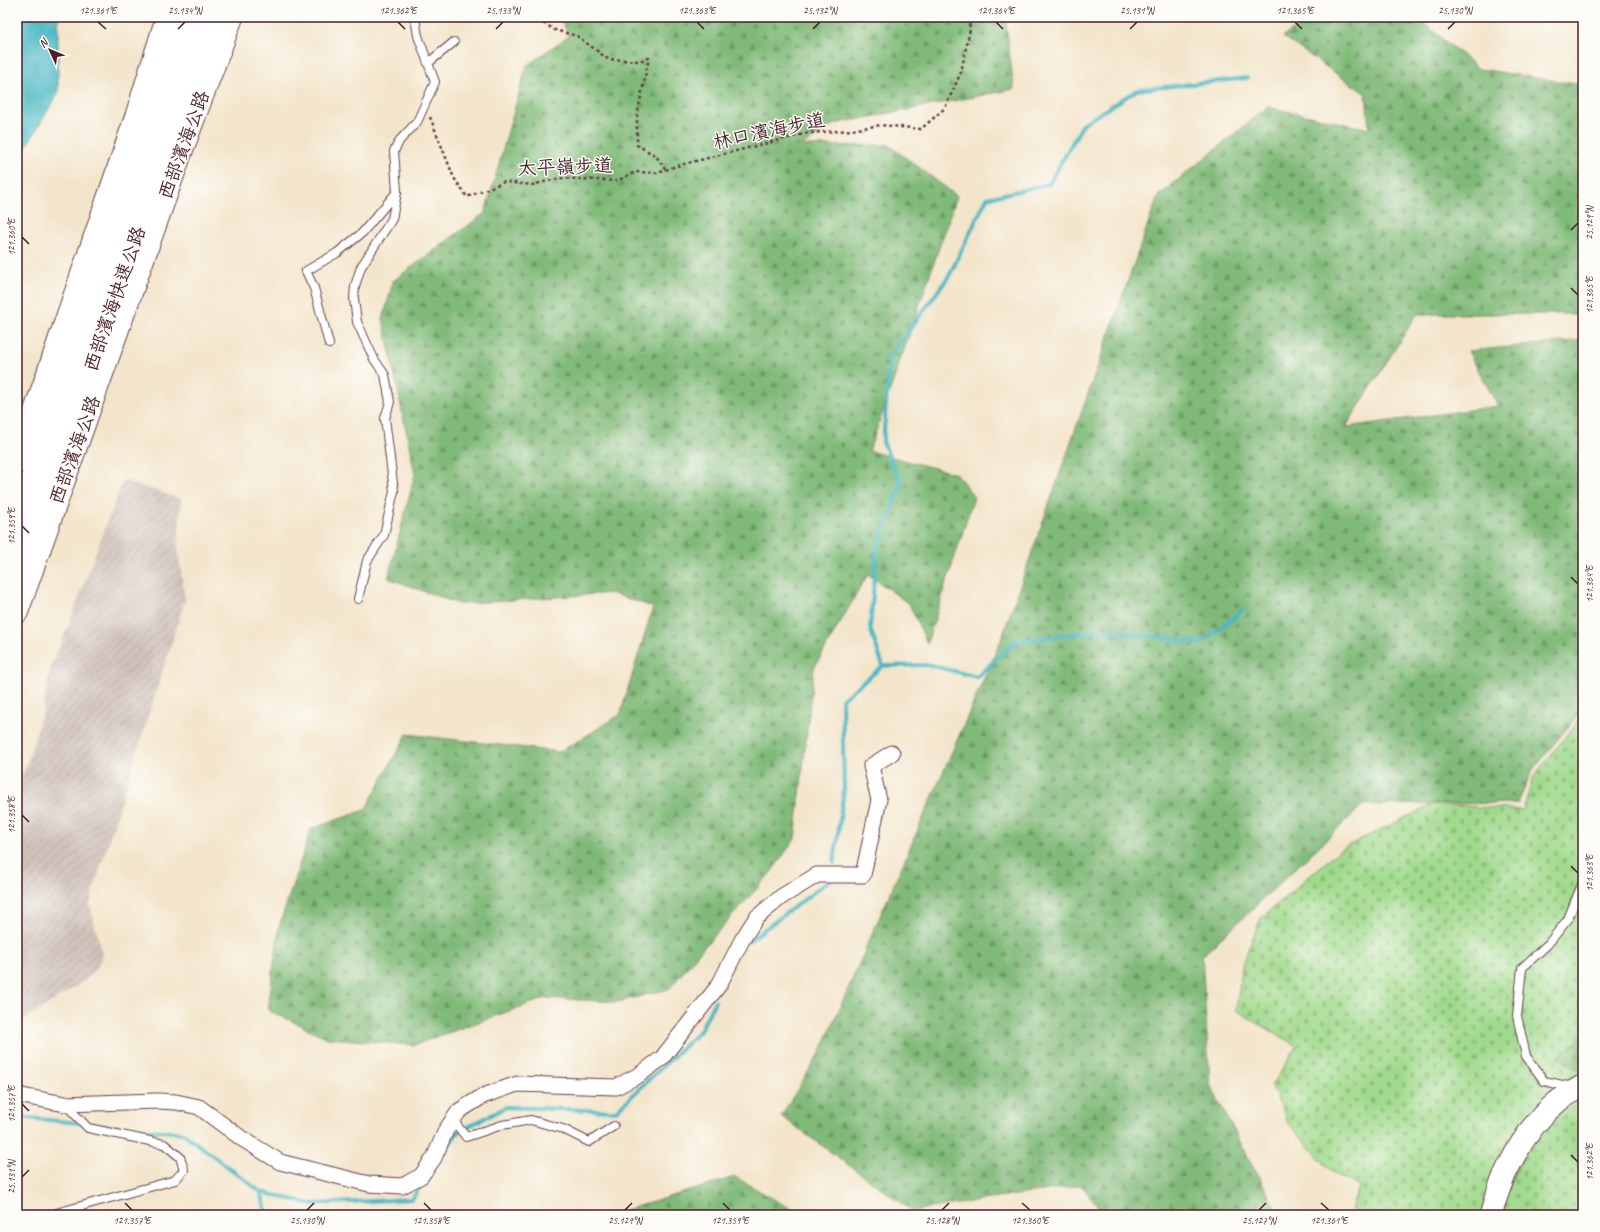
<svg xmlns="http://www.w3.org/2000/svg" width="1600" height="1232" font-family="Caveat,'LXGW WenKai TC',sans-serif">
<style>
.industrial{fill:url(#industrial-furrows)}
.forest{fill:url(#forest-firs);stroke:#656c52}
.cemetery{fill:url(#cemetery-stones);stroke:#757c5c}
.water{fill:#4ab8c5;stroke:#4a6c78}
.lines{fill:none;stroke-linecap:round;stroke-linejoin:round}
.stream{stroke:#4ab8c5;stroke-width:4}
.lane-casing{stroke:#633d43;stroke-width:10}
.street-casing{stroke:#633d43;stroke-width:17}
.secondary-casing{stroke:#633d43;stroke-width:24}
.primary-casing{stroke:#633d43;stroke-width:24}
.highway-casing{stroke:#633d43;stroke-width:24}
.path{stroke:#633d43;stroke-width:2.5;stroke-dasharray:3 3;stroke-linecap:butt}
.lane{stroke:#fff;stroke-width:8}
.street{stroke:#fff;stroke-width:15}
.secondary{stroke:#fff;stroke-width:22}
.primary{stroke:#fff;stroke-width:22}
.highway{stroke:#fff;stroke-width:22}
.ticks{fill:none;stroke:#4a1f2b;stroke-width:1.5}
.labels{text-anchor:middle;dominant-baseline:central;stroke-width:3;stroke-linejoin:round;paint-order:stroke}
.street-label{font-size:19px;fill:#4a1f2b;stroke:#fdfcf7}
.neatline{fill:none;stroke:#4a1f2b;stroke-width:1.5}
.ticks-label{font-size:10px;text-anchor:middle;fill:#4a1f2b}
</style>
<defs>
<pattern id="industrial-furrows" width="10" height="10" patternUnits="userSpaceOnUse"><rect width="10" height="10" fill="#cfc1ba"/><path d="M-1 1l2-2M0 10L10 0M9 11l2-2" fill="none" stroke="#b3a5a0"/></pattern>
<pattern id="forest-firs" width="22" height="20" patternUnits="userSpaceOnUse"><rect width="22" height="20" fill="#80ba78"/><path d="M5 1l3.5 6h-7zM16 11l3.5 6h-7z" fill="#6b9763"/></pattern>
<pattern id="cemetery-stones" width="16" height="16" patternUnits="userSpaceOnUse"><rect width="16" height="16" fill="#a0da8c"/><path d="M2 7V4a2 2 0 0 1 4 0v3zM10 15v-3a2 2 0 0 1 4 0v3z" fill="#8bbb79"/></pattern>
</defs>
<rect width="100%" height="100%" fill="#fdfcf7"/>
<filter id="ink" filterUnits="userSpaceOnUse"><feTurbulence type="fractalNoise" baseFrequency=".025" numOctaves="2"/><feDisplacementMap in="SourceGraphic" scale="8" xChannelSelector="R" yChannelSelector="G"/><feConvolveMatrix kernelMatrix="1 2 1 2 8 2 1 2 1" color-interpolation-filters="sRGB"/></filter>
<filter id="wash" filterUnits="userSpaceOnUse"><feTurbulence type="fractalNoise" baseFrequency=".012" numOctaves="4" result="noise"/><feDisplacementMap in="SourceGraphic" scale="16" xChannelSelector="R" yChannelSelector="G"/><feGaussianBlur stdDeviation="0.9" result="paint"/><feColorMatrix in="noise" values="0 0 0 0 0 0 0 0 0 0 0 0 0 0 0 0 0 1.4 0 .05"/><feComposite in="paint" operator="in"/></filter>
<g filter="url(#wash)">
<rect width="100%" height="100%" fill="#f3e5cb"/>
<path class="industrial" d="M 123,480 L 181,499 L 178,549 L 185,600 L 93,891 L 90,905 L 102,955 L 97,967 L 86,980 L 28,1017 L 17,1029 L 17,786 L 27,764 L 42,713 L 51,666 L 65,634 Z"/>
<g class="forest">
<path d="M 560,17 L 1005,17 L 1014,89 L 834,124 L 802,146 L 889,145 L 957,196 L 869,451 L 957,474 L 974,497 L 927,643 L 909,604 L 868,574 L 814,668 L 795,839 L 769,875 L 703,948 L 669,989 L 617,1002 L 546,998 L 414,1045 L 328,1038 L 268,1010 L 279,927 L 311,829 L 365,810 L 407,734 L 560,752 L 620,715 L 653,607 L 611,593 L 459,604 L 388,578 L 415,474 L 383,319 L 393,281 L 485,213 L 527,65 L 569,36 Z"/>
<path d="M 1309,17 L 1416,17 L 1479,69 L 1583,85 L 1583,314 L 1417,314 L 1346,427 L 1498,406 L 1468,351 L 1583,340 L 1583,709 L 1533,769 L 1518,803 L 1363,805 L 1202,956 L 1210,1085 L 1279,1215 L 1105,1215 L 1081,1185 L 912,1211 L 781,1116 L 820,1053 L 1001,640 L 1158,196 L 1268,107 L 1369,129 L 1366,94 L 1283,37 Z"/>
<path d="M 1583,1038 L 1583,1071 L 1556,1057 Z"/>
<path d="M 735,1177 L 802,1215 L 609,1215 Z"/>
</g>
<g class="cemetery">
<path d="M 1583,715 L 1583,1038 L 1557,1057 L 1583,1071 L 1583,1075 L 1560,1094 L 1491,1215 L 1365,1215 L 1351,1210 L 1359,1187 L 1332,1172 L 1288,1123 L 1272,1086 L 1297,1046 L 1236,1010 L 1243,962 L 1261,918 L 1341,849 L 1433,804 L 1523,810 L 1534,776 Z"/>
<path d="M 1583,1096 L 1583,1215 L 1502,1215 L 1508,1189 L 1525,1152 L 1558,1108 Z"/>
</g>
<path class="water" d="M 17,17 L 58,17 L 58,94 L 17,162 Z"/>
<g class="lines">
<g class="stream">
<path d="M 883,666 L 930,665 L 977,677 L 1014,642 L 1104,630 L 1201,643 L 1243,610"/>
<path d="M 834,863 L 844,789 L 842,699 L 883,666 L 870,628 L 877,548 L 901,484 L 883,442 L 890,356 L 949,276 L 987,198 L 1049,184 L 1083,124 L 1137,90 L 1247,78"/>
<path d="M 749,941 L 830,880"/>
<path d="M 17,1117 L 183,1133 L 261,1192 L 311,1204 L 412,1199 L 424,1181"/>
<path d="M 444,1152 L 458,1132 L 506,1107 L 616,1111 L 700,1031 L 715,1001"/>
<path d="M 261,1192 L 267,1215"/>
</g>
</g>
</g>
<g filter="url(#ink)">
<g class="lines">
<defs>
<g id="lane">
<path d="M 428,63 L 454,42"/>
<path d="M 329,344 L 314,288 L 306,271 L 337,253 L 362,233 L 396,193"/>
<path d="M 358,599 L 367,561 L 384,535 L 394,491 L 385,418 L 390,402 L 385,375 L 374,359 L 357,322 L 354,299 L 355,286 L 361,267 L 392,219 L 397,192 L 394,151 L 400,140 L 417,122 L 435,82 L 418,36 L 415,17"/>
<path d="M 1572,1087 L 1544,1081 L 1526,1056 L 1517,1016 L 1522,968 L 1548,944 L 1568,919 L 1583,882"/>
<path d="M 453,1120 L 466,1137 L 502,1125 L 531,1120 L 563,1129 L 589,1142 L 614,1126"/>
<path d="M 49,1215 L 175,1180 L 184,1170 L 180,1157 L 164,1144 L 88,1128 L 65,1104"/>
</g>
<path id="street" d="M 17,1095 L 65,1104 L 158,1101 L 176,1102 L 199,1107 L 241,1138 L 280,1162 L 369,1184 L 402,1186 L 421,1176 L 434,1158 L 446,1130 L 459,1111 L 483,1096 L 517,1084 L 616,1087 L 639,1075 L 662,1058 L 719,985 L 742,940 L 756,918 L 781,897 L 817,875 L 863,875 L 879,800 L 871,766 L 892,753"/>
<path id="secondary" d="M 1491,1215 C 1500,1176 1525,1128 1557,1102 C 1564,1096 1574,1091 1583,1086"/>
<g id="primary">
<path d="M 17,463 L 136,117 L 167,17"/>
<path d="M 17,612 L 183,147 L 232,17"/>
</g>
<g id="highway">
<path d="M 17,522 L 190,17"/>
<path d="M 17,580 L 65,443 L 211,17"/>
</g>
</defs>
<use href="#lane" class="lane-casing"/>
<use href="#street" class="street-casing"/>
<use href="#secondary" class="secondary-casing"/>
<use href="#primary" class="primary-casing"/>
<use href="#highway" class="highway-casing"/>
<g class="path">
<path d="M 533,17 L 555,30 L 577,36 L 608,59 L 638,61 L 649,58 L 637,116 L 637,145 L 656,156 L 666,170"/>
<path d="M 430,117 L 454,178 L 467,197 L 504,182 L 532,185 L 560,178 L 617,181 L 635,172 L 658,173 L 676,166 L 808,133 L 852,130 L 881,125 L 921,129 L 945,108 L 961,72 L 970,29 L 968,17"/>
</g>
<use href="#lane" class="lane"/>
<use href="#street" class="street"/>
<use href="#secondary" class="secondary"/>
<use href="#primary" class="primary"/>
<use href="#highway" class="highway"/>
</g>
</g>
<path class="ticks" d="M 98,22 L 106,29M 398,22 L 405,29M 697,22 L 704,29M 996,22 L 1003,29M 1295,22 L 1302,29M 178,29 L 185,22M 496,29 L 503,22M 813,29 L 820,22M 1130,29 L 1137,22M 1448,29 L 1455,22M 1571,230 L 1578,223M 22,237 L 29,244M 1571,288 L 1578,295M 22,526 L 29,533M 1571,577 L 1578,584M 22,815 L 29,822M 1571,866 L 1578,873M 22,1104 L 29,1111M 1571,1155 L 1578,1162M 22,1177 L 29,1170M 125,1203 L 132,1210M 424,1203 L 431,1210M 723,1203 L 730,1210M 1022,1203 L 1030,1210M 1321,1203 L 1329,1210M 307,1210 L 314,1203M 625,1210 L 632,1203M 942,1210 L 949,1203M 1259,1210 L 1266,1203"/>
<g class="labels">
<g class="street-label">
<text transform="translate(769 131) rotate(-12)">林口濱海步道</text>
<text transform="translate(184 145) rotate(-70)">西部濱海公路</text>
<text transform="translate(565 167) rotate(-2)">太平嶺步道</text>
<text transform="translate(115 299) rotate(-71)">西部濱海快速公路</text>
<text transform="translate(75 450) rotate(-70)">西部濱海公路</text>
</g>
</g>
<rect width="1600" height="1232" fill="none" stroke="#fdfcf7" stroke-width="44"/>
<g transform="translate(50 50) rotate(314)" stroke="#fdfcf7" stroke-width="3" paint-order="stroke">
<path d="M0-3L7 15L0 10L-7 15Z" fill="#4a1f2b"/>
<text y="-6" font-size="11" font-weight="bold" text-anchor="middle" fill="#4a1f2b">N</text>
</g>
<rect x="22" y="22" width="1556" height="1188" class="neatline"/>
<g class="ticks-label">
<text x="98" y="14">121.361°E</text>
<text x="185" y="14">25.134°N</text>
<text x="398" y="14">121.362°E</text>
<text x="503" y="14">25.133°N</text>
<text x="697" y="14">121.363°E</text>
<text x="820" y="14">25.132°N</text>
<text x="996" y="14">121.364°E</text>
<text x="1137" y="14">25.131°N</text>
<text x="1295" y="14">121.365°E</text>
<text x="1455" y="14">25.130°N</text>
<text transform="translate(1589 223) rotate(-90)" y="4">25.129°N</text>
<text transform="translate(11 237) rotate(-90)" y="4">121.360°E</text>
<text transform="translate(1589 295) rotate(-90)" y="4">121.365°E</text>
<text transform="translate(11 526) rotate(-90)" y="4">121.359°E</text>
<text transform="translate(1589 584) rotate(-90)" y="4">121.364°E</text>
<text transform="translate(11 815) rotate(-90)" y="4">121.358°E</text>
<text transform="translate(1589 873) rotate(-90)" y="4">121.363°E</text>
<text transform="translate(11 1104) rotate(-90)" y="4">121.357°E</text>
<text transform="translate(1589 1162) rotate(-90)" y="4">121.362°E</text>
<text transform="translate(11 1177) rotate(-90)" y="4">25.131°N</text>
<text x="132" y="1224">121.357°E</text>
<text x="307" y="1224">25.130°N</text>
<text x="431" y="1224">121.358°E</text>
<text x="625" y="1224">25.129°N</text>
<text x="730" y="1224">121.359°E</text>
<text x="942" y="1224">25.128°N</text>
<text x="1030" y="1224">121.360°E</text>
<text x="1259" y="1224">25.127°N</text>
<text x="1329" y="1224">121.361°E</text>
</g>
</svg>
